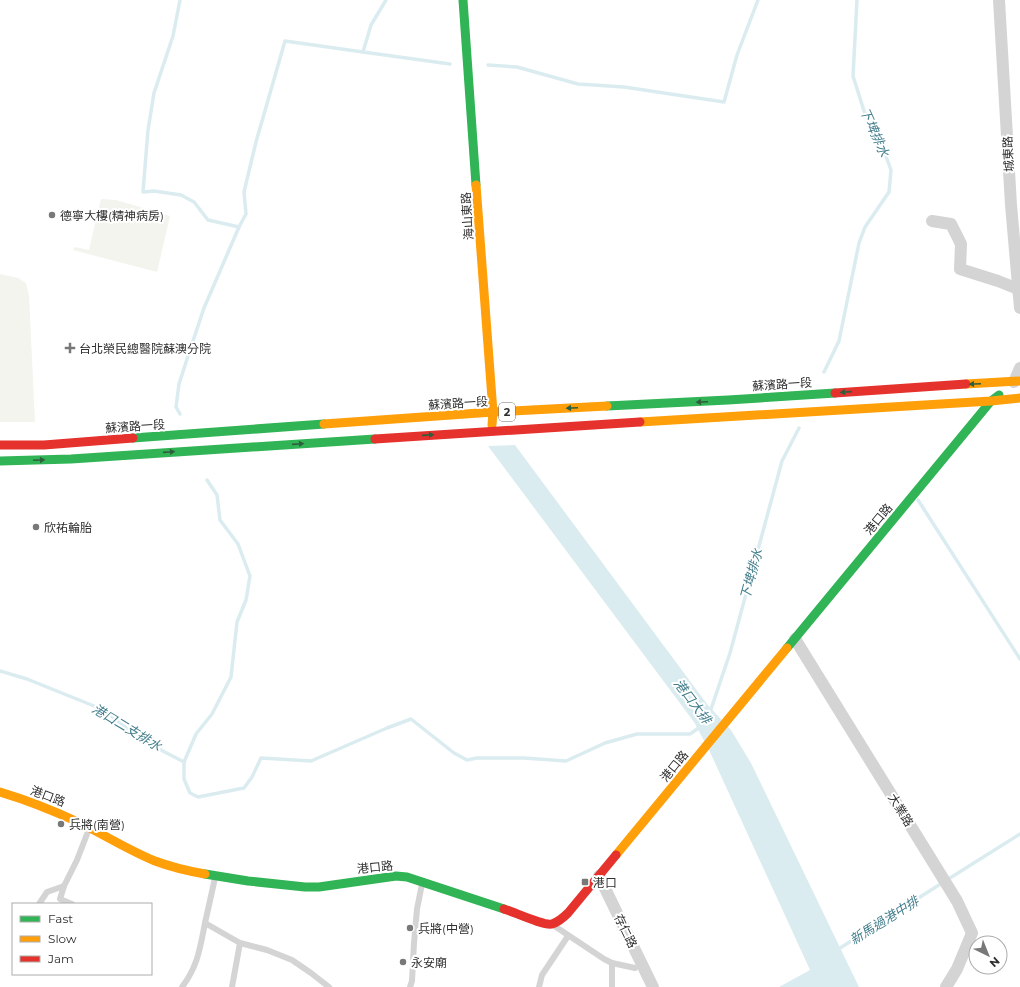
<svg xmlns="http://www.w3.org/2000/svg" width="1020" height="987" font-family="Montserrat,'Noto Sans TC',sans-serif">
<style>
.green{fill:#f2f4ed}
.water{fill:#dbecf0}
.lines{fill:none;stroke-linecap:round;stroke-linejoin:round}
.stream{stroke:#dbecf0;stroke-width:3.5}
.lane{stroke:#d4d4d4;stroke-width:6}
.street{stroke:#d4d4d4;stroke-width:12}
.fast{stroke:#30b455;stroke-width:9}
.slow{stroke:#ff9f0a;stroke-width:9}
.jam{stroke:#e5322d;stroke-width:9}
.oneway{fill:#2f5e3c}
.poi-dot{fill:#787878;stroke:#fff;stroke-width:1.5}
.labels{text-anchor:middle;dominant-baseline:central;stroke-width:4;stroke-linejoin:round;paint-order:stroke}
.shield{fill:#fff;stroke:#6d6d6d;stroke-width:1}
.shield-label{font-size:11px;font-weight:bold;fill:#2f2f2f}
.street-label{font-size:12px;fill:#2f2f2f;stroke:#fff}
.poi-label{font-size:12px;fill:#2f2f2f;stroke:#fff;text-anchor:start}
.water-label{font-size:13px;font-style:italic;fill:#427e8c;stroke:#fff}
</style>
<rect width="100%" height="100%" fill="#fff"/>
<g class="green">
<path d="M 101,199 L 116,200 L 170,216 L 157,272 L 73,250 L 74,247 L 89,250 Z"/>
<path d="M 0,274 L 18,278 L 26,283 L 29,296 L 35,422 L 0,422 Z"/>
</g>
<path class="water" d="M 515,445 L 707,704 L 731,730 L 751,763 L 859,987 L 779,987 L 810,970 L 710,752 L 694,722 L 488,446 Z"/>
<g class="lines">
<g class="stream">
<path d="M 363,52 L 450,64"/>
<path d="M 488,65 L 517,67 L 578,84 L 624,87 L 724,102 L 737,55 L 758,0"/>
<path d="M 239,227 L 246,214 L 244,192 L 256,142 L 285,41 L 363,52 L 371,25 L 386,0"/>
<path d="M 824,372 L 839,341 L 859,243 L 865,227 L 889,192 L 891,170 L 881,143 L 864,111 L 853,76 L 857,0"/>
<path d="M 180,414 L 176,407 L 179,384 L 189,353 L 204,308 L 239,227 L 208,220 L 194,202 L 181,195 L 154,191 L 143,192 L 148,130 L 154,93 L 173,36 L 180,0"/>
<path d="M 207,480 L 217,495 L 220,520 L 238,544 L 250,576 L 246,600 L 237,622 L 231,677 L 212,714 L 196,734 L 184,762 L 184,779 L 190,793 L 198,797 L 244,788 L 252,777 L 261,758 L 311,761 L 387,728 L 411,719 L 454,753 L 467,760 L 477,758 L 524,758 L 566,761 L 605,743 L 637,734 L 690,734 L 700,727"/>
<path d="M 918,500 L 1020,659"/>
<path d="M 0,671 L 27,679 L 104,710 L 130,731 L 159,749 L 184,762"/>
<path d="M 710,712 L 730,653 L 782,461 L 799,428"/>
<path d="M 950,878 L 1020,834"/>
<path d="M 837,950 L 942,883"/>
</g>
<g class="lane">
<path d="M 215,878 L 205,923 L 240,943 L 267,950 L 292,960 L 311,973 L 329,987"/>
<path d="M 39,904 L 47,892 L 64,886"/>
<path d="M 72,904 L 60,899 L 64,886 L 77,860 L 89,829"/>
<path d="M 553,925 L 604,959 L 612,963 L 635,968"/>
<path d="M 182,987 C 198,966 200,948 205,923"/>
<path d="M 232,987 L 240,943"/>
<path d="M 410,987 L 412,981 L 414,943 L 417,909 L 422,884"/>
<path d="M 539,987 L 542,975 L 568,936"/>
<path d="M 612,987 L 612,963"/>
</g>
<g class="street">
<path d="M 999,0 L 1011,205 L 1020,308"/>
<path d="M 932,221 L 951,224 L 961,244 L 960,269 L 998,281 L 1018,289"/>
<path d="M 1014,382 L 1020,368"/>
<path d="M 795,639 L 957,901 L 972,933 L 957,969 L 946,987"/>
<path d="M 599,876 L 653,987"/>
</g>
<g class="fast">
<path d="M 463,0 L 476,185"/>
<path d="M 607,406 L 728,400 L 835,393"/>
<path d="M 133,438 L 324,424"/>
<path d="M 0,461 L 71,459 L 375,439"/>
<path d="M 787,648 L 991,401 L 999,395"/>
<path d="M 205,874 L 248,881 L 305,887 L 319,887 L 396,876 L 407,877 L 504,909"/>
</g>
<g class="slow">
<path d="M 476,185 L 493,412 L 492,425"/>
<path d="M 966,384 L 1020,381"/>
<path d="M 640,422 L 991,401 L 1020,398"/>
<path d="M 324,424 L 493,412 L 607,406"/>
<path d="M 0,792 C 27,800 52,810 78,822 C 103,834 128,850 155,861 C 171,867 188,871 205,874"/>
<path d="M 616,855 L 787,648"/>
</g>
<g class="jam">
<path d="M 835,393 L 966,384"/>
<path d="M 375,439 L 640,422"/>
<path d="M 0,445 L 44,445 L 133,438"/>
<path d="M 504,909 C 514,912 544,926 552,924 C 558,922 564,917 568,913 L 616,855"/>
</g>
</g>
<defs><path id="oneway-solid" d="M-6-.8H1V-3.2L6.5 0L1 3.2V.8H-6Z"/></defs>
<g class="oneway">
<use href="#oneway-solid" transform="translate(975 384) rotate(177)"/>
<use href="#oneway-solid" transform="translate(846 392) rotate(176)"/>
<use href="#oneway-solid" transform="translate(702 402) rotate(177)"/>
<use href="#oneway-solid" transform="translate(572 408) rotate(177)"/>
<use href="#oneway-solid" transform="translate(428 435) rotate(-4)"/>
<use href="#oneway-solid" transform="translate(298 444) rotate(-4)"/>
<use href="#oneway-solid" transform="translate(169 452) rotate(-4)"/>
<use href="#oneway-solid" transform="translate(39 460) rotate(-2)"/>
</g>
<g class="poi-dot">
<circle cx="52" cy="215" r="4"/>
<path d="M68 342h4v4h4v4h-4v4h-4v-4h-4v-4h4z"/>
<circle cx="36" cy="527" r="4"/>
<circle cx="61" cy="824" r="4"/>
<rect x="581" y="878" width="8" height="8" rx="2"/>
<circle cx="410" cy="928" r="4"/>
<circle cx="403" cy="962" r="4"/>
</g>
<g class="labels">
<rect class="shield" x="499" y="403" width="16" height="18" rx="3"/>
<g class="shield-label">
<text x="507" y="412">2</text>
</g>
<g class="street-label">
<text transform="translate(1008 154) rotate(-93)">城東路</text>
<text transform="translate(467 216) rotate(-94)">海山東路</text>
<text transform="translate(782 384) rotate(-4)">蘇濱路一段</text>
<text transform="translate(458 403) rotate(-4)">蘇濱路一段</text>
<text transform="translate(135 426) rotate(-4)">蘇濱路一段</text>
<text transform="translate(878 519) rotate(-50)">港口路</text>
<text transform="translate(674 766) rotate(-51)">港口路</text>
<text transform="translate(48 796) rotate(21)">港口路</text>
<text transform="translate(901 810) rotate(58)">大業路</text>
<text transform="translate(375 867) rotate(-6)">港口路</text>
<text transform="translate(626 931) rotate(64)">存仁路</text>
</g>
<g class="poi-label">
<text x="60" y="215">德寧大樓(精神病房)</text>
<text x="79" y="348">台北榮民總醫院蘇澳分院</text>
<text x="44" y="527">欣祐輪胎</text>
<text x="69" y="824">兵將(南營)</text>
<text x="593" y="882">港口</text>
<text x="418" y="928">兵將(中營)</text>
<text x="411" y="962">永安廟</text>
</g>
<g class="water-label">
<text transform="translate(875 132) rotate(66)">下埤排水</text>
<text transform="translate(751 574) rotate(-75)">下埤排水</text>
<text transform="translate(693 701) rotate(53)">港口大排</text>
<text transform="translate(127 727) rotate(31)">港口二支排水</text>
<text transform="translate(884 920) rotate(-32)">新馬過港中排</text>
</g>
</g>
<rect x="12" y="903" width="140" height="72" fill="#ffffff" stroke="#acacac"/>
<rect x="20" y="916" width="20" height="6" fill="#30b455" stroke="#acacac"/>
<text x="48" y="923" font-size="12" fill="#2f2f2f">Fast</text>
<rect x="20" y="936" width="20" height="6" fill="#ff9f0a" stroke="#acacac"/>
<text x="48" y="943" font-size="12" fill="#2f2f2f">Slow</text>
<rect x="20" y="956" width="20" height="6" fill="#e5322d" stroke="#acacac"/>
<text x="48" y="963" font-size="12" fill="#2f2f2f">Jam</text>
<g transform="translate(988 955) rotate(137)"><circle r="19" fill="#ffffff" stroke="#acacac"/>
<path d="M0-3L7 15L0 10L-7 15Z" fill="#787878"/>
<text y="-6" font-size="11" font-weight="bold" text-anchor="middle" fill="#2f2f2f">N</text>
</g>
</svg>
